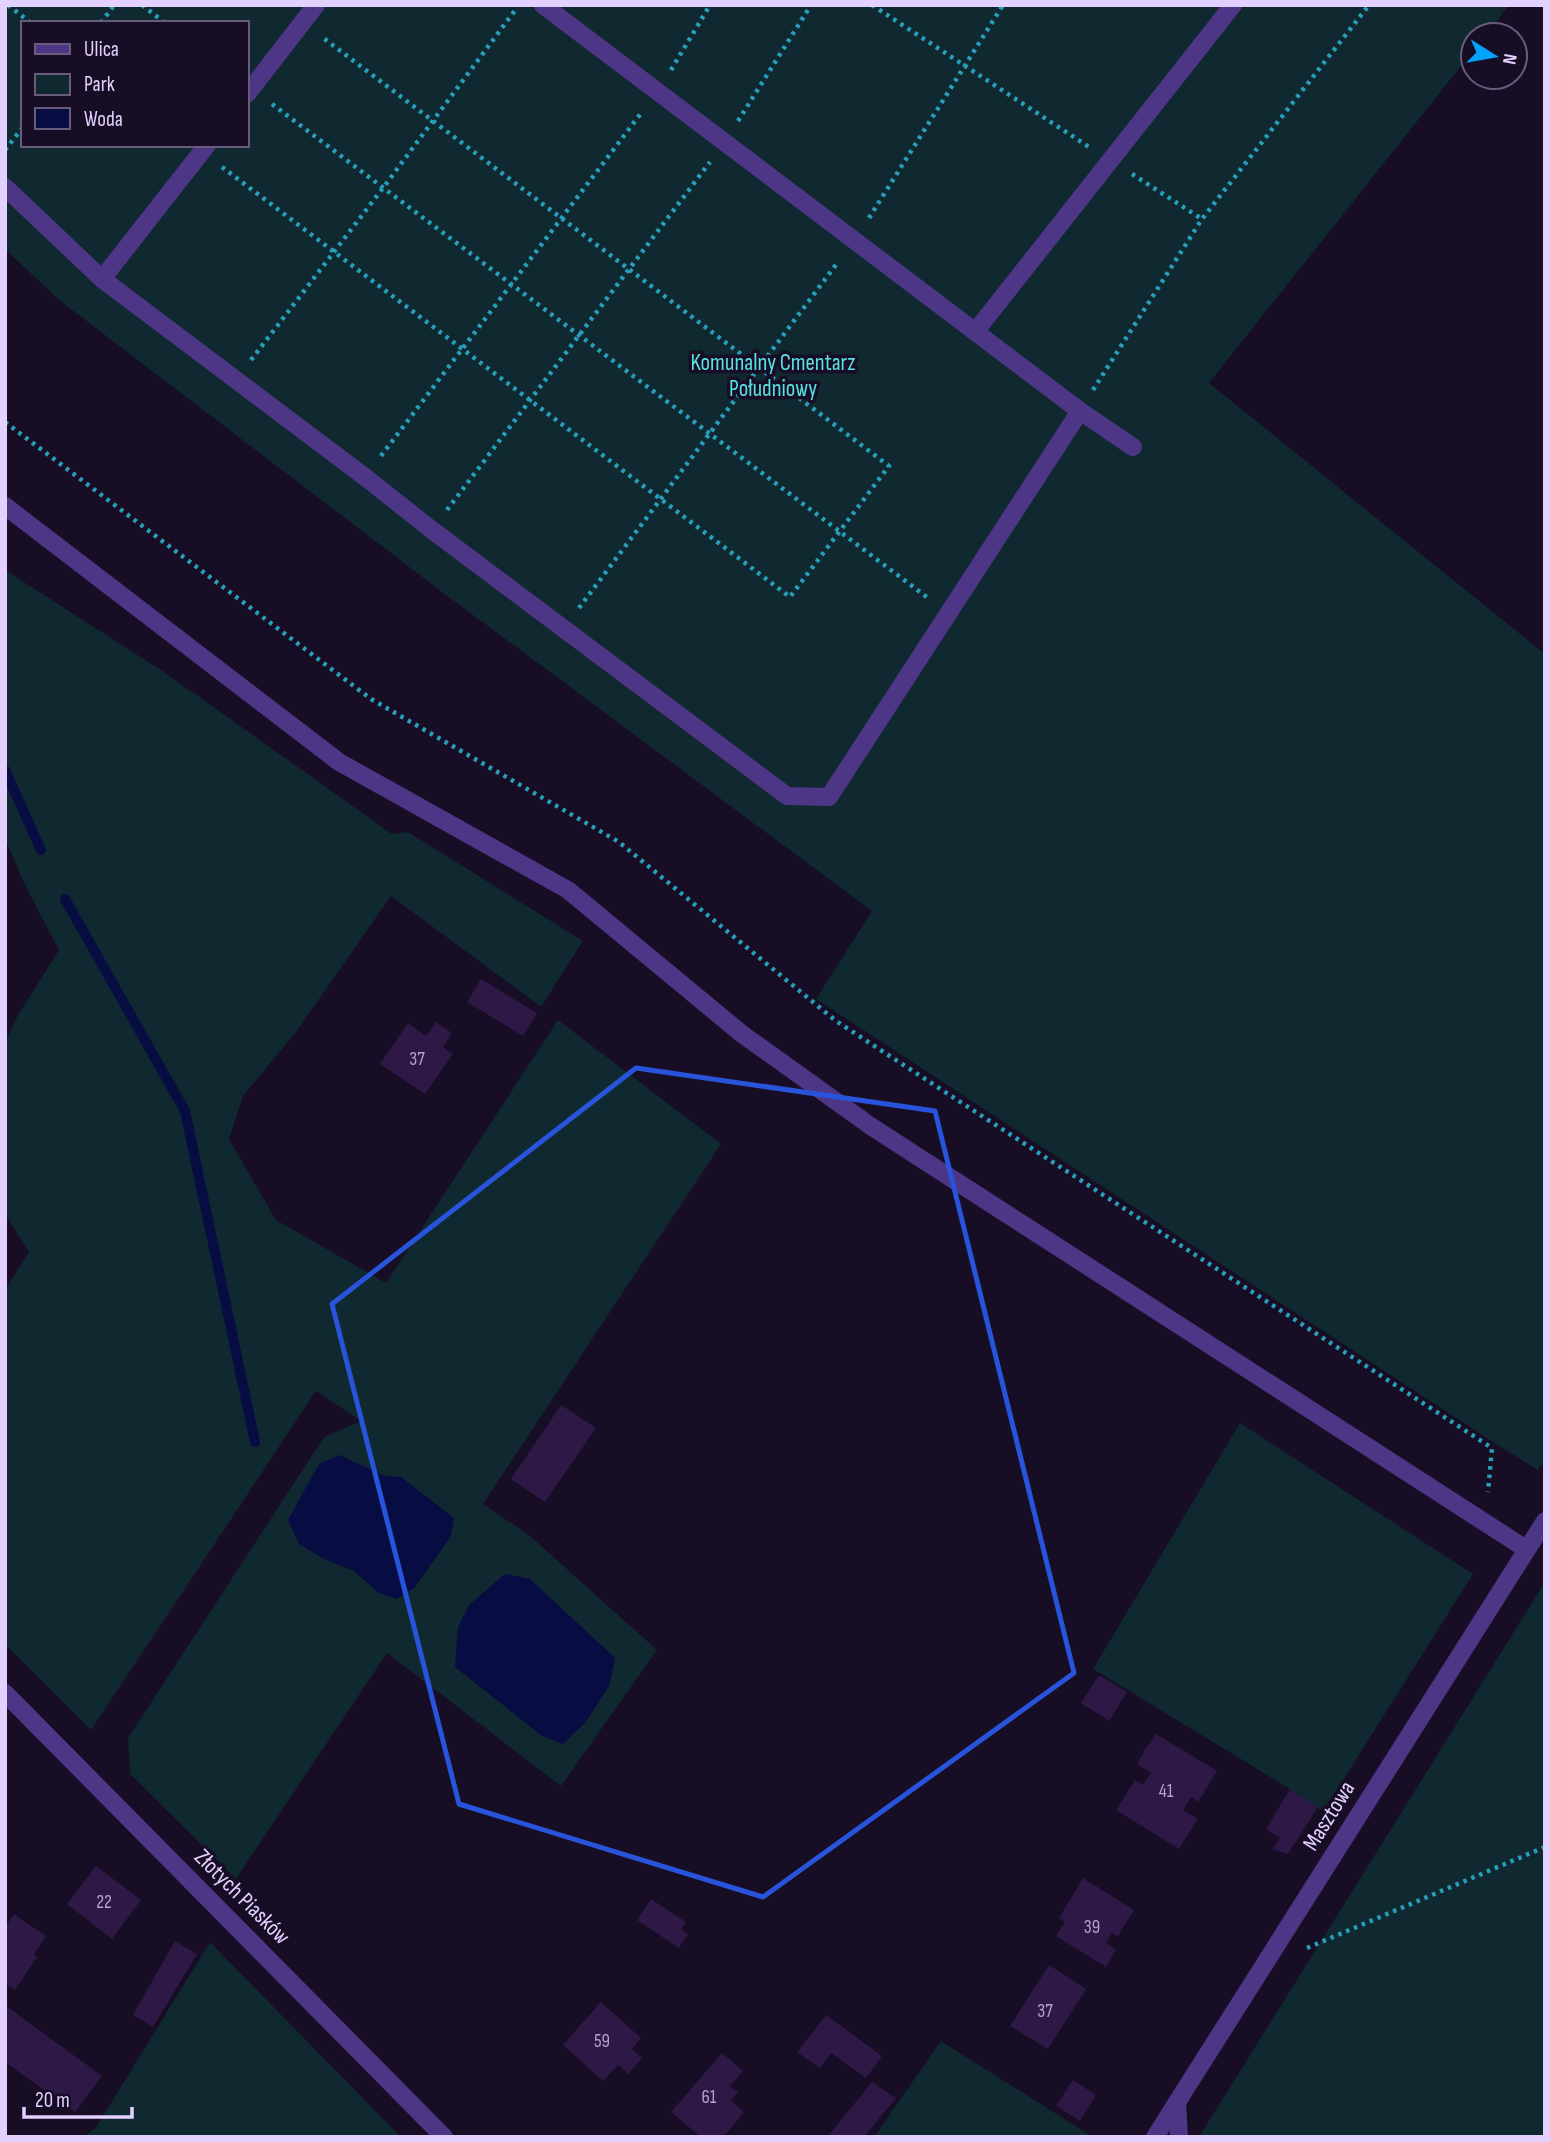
<svg xmlns="http://www.w3.org/2000/svg" width="1550" height="2142" font-family="'Sofia Sans Condensed',sans-serif">
<style>
.green{fill:#10282f;fill-rule:evenodd}
.water{fill:#070d43}
.lines{fill:none;stroke-linecap:round;stroke-linejoin:round}
.stream{stroke:#070d43;stroke-width:10}
.building{fill:#2d1846}
.path{stroke:#289ebb;stroke-width:4.5;stroke-dasharray:3.5 5;stroke-linecap:butt}
.pedestrian{stroke:#4d3686;stroke-width:18}
.minor{stroke:#4d3686;stroke-width:18}
.tertiary{stroke:#4d3686;stroke-width:18}
.marked{fill:none;stroke:#2754da;stroke-width:5;stroke-linejoin:round}
.labels{text-anchor:middle;dominant-baseline:central;stroke-width:7;stroke-linejoin:round;paint-order:stroke}
.number-label{font-size:19px;fill:#b5a2d1}
.park-label{font-size:23px;fill:#56e4e5;stroke:#170d24}
.street-label{font-size:23px;fill:#e2d0ff;stroke:#170d24}
</style>
<rect width="100%" height="100%" fill="#170d24"/>
<g class="green">
<path d="M 5,5 L 1509,5 L 1486,35 L 1473,35 L 1473,51 L 1209,383 L 1545,654 L 1545,1459 L 1538,1470 L 1499,1446 L 816,999 L 872,911 L 442,592 L 59,300 L 5,249 ZM 23,23 L 247,23 L 247,145 L 23,145 Z"/>
<path d="M 5,570 L 164,672 L 392,834 L 408,832 L 583,941 L 541,1007 L 391,896 L 296,1032 L 243,1096 L 229,1139 L 276,1220 L 386,1283 L 558,1020 L 721,1144 L 483,1504 L 529,1535 L 657,1650 L 561,1786 L 387,1653 L 236,1879 L 130,1774 L 128,1738 L 324,1437 L 361,1421 L 316,1391 L 91,1730 L 5,1644 L 5,1290 L 29,1252 L 5,1214 L 5,1044 L 17,1017 L 59,950 L 27,889 L 5,839 Z"/>
<path d="M 1240,1423 L 1473,1574 L 1323,1812 L 1290,1789 L 1093,1669 Z"/>
<path d="M 1545,1582 L 1545,2137 L 1199,2137 Z"/>
<path d="M 210,1942 L 401,2137 L 82,2137 L 95,2129 Z"/>
<path d="M 941,2041 L 1093,2137 L 874,2137 Z"/>
</g>
<g class="water">
<path d="M 339,1455 L 385,1476 L 401,1477 L 454,1518 L 451,1536 L 415,1587 L 397,1599 L 379,1593 L 354,1571 L 324,1559 L 299,1544 L 288,1520 L 319,1464 Z"/>
<path d="M 505,1574 L 530,1579 L 615,1658 L 609,1686 L 585,1723 L 563,1744 L 542,1736 L 455,1667 L 458,1627 L 469,1605 Z"/>
</g>
<g class="lines">
<g class="stream">
<path d="M 5,770 L 41,850"/>
<path d="M 65,899 L 185,1111 L 255,1442"/>
</g>
</g>
<g class="building">
<path d="M 481,979 L 537,1013 L 523,1036 L 467,1002 Z"/>
<path d="M 436,1022 L 452,1033 L 443,1047 L 453,1054 L 425,1094 L 380,1064 L 408,1023 L 426,1036 Z"/>
<path d="M 561,1405 L 596,1428 L 545,1502 L 511,1479 Z"/>
<path d="M 1099,1675 L 1127,1692 L 1109,1721 L 1081,1703 Z"/>
<path d="M 1156,1734 L 1217,1771 L 1198,1802 L 1191,1797 L 1183,1810 L 1198,1819 L 1179,1849 L 1116,1810 L 1135,1780 L 1143,1785 L 1151,1773 L 1137,1764 L 1144,1752 L 1143,1752 Z"/>
<path d="M 1290,1789 L 1318,1807 L 1288,1854 L 1272,1849 L 1280,1838 L 1266,1829 Z"/>
<path d="M 96,1866 L 141,1900 L 112,1939 L 67,1904 Z"/>
<path d="M 1083,1878 L 1134,1910 L 1118,1936 L 1112,1933 L 1106,1943 L 1116,1950 L 1106,1967 L 1056,1936 L 1065,1922 L 1059,1918 Z"/>
<path d="M 651,1899 L 686,1922 L 681,1929 L 688,1934 L 679,1948 L 637,1920 Z"/>
<path d="M 14,1914 L 46,1936 L 34,1954 L 37,1957 L 15,1990 L 5,1983 L 5,1927 Z"/>
<path d="M 175,1941 L 197,1954 L 153,2027 L 133,2015 Z"/>
<path d="M 1049,1965 L 1086,1989 L 1048,2049 L 1010,2026 Z"/>
<path d="M 601,2002 L 641,2038 L 632,2049 L 642,2058 L 628,2074 L 618,2065 L 603,2081 L 563,2045 Z"/>
<path d="M 5,2005 L 102,2076 L 75,2112 L 5,2062 Z"/>
<path d="M 826,2015 L 882,2056 L 866,2078 L 831,2053 L 820,2068 L 797,2052 Z"/>
<path d="M 722,2053 L 743,2071 L 730,2086 L 738,2092 L 731,2101 L 744,2112 L 723,2137 L 701,2137 L 671,2112 Z"/>
<path d="M 1073,2080 L 1096,2095 L 1080,2121 L 1056,2106 Z"/>
<path d="M 872,2082 L 896,2098 L 864,2137 L 827,2137 Z"/>
</g>
<g class="lines">
<g class="path">
<path d="M 8,5 L 31,23"/>
<path d="M 142,5 L 165,23"/>
<path d="M 872,5 L 1089,147"/>
<path d="M 101,23 L 114,5"/>
<path d="M 671,70 L 710,5"/>
<path d="M 272,104 L 928,598"/>
<path d="M 738,121 L 811,5"/>
<path d="M 5,150 L 23,127"/>
<path d="M 222,167 L 790,597 L 889,466 L 322,37"/>
<path d="M 1132,174 L 1202,219"/>
<path d="M 869,218 L 1003,5"/>
<path d="M 251,360 L 383,188 L 516,9"/>
<path d="M 1093,390 L 1202,219 L 1369,5"/>
<path d="M 5,422 L 371,699 L 619,842 L 836,1021 L 1492,1448 L 1488,1492"/>
<path d="M 381,456 L 642,112"/>
<path d="M 447,510 L 710,162"/>
<path d="M 579,608 L 838,262"/>
<path d="M 1307,1948 L 1545,1847"/>
</g>
<g class="pedestrian">
<path d="M 543,5 L 1080,411 L 1133,447"/>
<path d="M 247,94 L 316,5"/>
<path d="M 5,187 L 102,279 L 365,477 L 432,530 L 787,796 L 829,797 L 1080,411"/>
<path d="M 102,279 L 207,145"/>
<path d="M 975,332 L 1233,5"/>
</g>
<g class="minor">
<path d="M 5,506 L 339,762 L 568,890 L 742,1034 L 872,1127 L 1526,1549"/>
<path d="M 1177,2102 L 1179,2137"/>
</g>
<g class="tertiary">
<path d="M 5,1693 L 444,2137"/>
<path d="M 1155,2137 L 1545,1521"/>
</g>
</g>
<path class="marked" d="M 636,1068 L 935,1111 L 1074,1673 L 763,1897 L 459,1804 L 332,1304 Z"/>
<g class="labels">
<g class="number-label">
<text x="417" y="1059">37</text>
<text x="1166" y="1791">41</text>
<text x="104" y="1902">22</text>
<text x="1092" y="1927">39</text>
<text x="1045" y="2011">37</text>
<text x="602" y="2041">59</text>
<text x="709" y="2097">61</text>
</g>
<g class="park-label">
<text x="773" y="363">Komunalny Cmentarz<tspan x="773" dy="26">Południowy</tspan></text>
</g>
<g class="street-label">
<text transform="translate(1329 1816) rotate(-58)">Masztowa</text>
<text transform="translate(242 1897) rotate(45)">Złotych Piasków</text>
</g>
</g>
<rect width="1550" height="2142" fill="none" stroke="#e2d0ff" stroke-width="14"/>
<rect x="21" y="21" width="228" height="126" fill="#170d24" stroke="#685b7c" stroke-width="2"/>
<rect x="35" y="44" width="35" height="10" fill="#4d3686" stroke="#685b7c" stroke-width="2"/>
<text x="84" y="56" font-size="21" fill="#e2d0ff">Ulica</text>
<rect x="35" y="74" width="35" height="21" fill="#10282f" stroke="#685b7c" stroke-width="2"/>
<text x="84" y="91" font-size="21" fill="#e2d0ff">Park</text>
<rect x="35" y="108" width="35" height="21" fill="#070d43" stroke="#685b7c" stroke-width="2"/>
<text x="84" y="126" font-size="21" fill="#e2d0ff">Woda</text>
<g transform="translate(1494 56) rotate(101)"><circle r="33" fill="#170d24" stroke="#685b7c" stroke-width="2"/>
<path d="M0-5L12 26L0 18L-12 26Z" fill="#00a2fb"/>
<text y="-10" font-size="19" font-weight="bold" text-anchor="middle" fill="#e2d0ff">N</text>
</g>
<path d="M24 2107v10h108v-10" fill="none" stroke="#e2d0ff" stroke-width="3.5"/>
<text x="35" y="2107" font-size="21" fill="#e2d0ff" stroke="#170d24" stroke-width="5" paint-order="stroke">20 m</text>
</svg>
